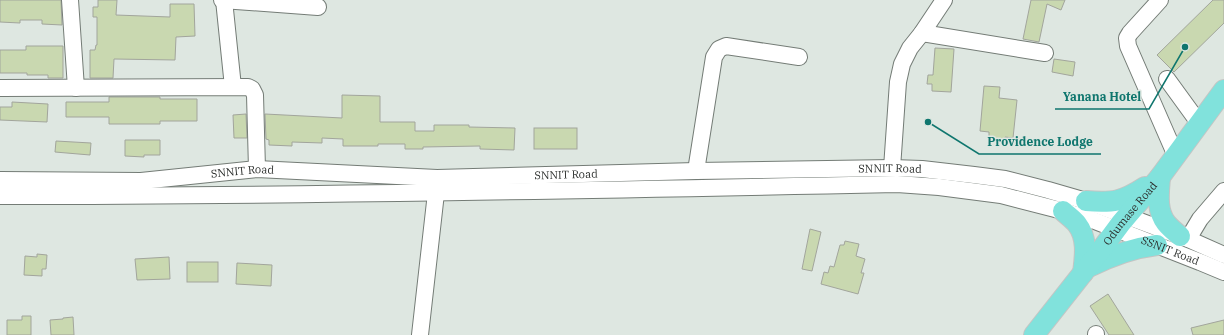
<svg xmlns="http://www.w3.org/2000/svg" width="1224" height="335" font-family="'IBM Plex Serif',serif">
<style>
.building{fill:#c9d8b0;stroke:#a2a59c}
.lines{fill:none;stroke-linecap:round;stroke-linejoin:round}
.minor-casing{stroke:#747c76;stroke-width:18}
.major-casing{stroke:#c4c5c4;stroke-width:22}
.minor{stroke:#fff;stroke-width:16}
.major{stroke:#81e2dc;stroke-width:20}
.labels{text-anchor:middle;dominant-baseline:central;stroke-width:3;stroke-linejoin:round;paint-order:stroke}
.street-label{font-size:11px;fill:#2c2f2d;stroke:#dee7e1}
.leader{fill:none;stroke:#0f766e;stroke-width:1.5}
.callout-dot{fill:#0f766e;stroke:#dee7e1;stroke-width:1.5}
.callout-label{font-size:12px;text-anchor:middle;font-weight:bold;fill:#0f766e;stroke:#dee7e1;stroke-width:3;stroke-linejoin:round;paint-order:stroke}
</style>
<rect width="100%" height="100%" fill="#dee7e1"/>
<g class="building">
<path d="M 0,0 L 61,0 L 62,25 L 42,24 L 42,20 L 20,20 L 20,23 L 0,22 Z"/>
<path d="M 98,0 L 117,0 L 116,15 L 170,17 L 170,4 L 194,4 L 195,36 L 176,37 L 175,60 L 114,59 L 113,78 L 90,78 L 90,50 L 95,50 L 96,45 L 97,45 L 97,17 L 93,17 L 93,7 L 98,7 Z"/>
<path d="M 1031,0 L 1065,0 L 1061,10 L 1047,4 L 1039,42 L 1023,39 Z"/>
<path d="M 1213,0 L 1224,0 L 1224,23 L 1174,72 L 1157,55 Z"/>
<path d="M 26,46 L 63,46 L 63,78 L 48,78 L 48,75 L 27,75 L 27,73 L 0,73 L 0,50 L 26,50 Z"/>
<path d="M 935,48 L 954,49 L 951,92 L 932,91 L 932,84 L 927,84 L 928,75 L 933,75 Z"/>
<path d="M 1054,59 L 1075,62 L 1073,76 L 1052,72 Z"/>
<path d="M 984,86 L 1000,87 L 999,98 L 1017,100 L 1013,138 L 1005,137 L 1005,140 L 989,139 L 989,132 L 980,131 Z"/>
<path d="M 342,95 L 380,96 L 380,122 L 415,122 L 415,131 L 434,131 L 434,125 L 469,125 L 469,127 L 515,128 L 514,150 L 480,149 L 480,146 L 423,147 L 423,149 L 405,149 L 405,144 L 378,144 L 378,146 L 343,146 L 343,139 L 322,138 L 322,143 L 292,142 L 292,146 L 269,145 L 269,140 L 266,139 L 265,114 L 342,118 Z"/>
<path d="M 109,97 L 160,97 L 160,99 L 197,99 L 197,121 L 160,121 L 160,124 L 109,124 L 109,117 L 66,117 L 66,102 L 109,102 Z"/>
<path d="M 12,102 L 48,104 L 47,122 L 0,120 L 0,107 L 12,107 Z"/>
<path d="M 246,114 L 247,138 L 234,138 L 233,115 Z"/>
<rect x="534" y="128" width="43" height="21"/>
<path d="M 125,140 L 160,140 L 160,155 L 144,155 L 144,157 L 125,156 Z"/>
<path d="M 56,141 L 91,143 L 90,155 L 55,152 Z"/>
<path d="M 810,229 L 821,232 L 812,271 L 802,269 Z"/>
<path d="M 845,241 L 859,244 L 856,256 L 865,259 L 861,273 L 864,273 L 858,294 L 821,284 L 824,272 L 828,273 L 830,266 L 834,267 L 840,245 L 844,245 Z"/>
<path d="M 37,254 L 47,255 L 46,269 L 42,269 L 42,276 L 24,275 L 25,256 L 37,257 Z"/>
<path d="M 169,257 L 170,279 L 137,280 L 135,259 Z"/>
<rect x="187" y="262" width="31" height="20"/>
<path d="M 237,263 L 272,265 L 271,286 L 236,284 Z"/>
<path d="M 1108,294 L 1134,335 L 1109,335 L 1090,306 Z"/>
<path d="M 22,316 L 31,316 L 31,335 L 7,335 L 7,320 L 22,320 Z"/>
<path d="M 73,317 L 74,335 L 51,335 L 50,320 L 63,319 L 63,318 Z"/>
<path d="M 1224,320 L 1224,335 L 1193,335 L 1191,328 Z"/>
</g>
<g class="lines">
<defs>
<g id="minor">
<path d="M 70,0 L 76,88"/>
<path d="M 222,0 L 318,7"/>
<path d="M 224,0 L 233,87"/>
<path d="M 1160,0 L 1130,33 L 1127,38 L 1128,46 L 1176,156"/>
<path d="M 922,33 L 1045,53"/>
<path d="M 1167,79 L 1199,123"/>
<path d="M 0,88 L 248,87 L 252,89 L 255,95 L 257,169"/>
<path d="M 892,168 L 898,82 L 902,64 L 910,48 L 922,33 L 944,0"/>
<path d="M 696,171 L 714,57 L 719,49 L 726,46 L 799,57"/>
<path id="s1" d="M 0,180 L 141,181 L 257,169 L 437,178 L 696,171 L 892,168 L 922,169 L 974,175 L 1005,179 L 1048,190 L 1086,201 L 1188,239 L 1224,255"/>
<path id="s2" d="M 0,196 C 299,196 598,190 897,184 L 939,187 L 1001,195 L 1063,211 L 1090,219 L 1200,262 L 1224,272"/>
<path d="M 1188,239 L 1200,219 L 1224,191"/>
<path d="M 1096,334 L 1096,335"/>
<path d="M 420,335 L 436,193"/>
</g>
<g id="major">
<path d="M 1160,177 C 1159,192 1156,210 1166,223 C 1170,228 1175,232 1180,236"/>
<path d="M 1086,201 C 1113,203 1122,202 1145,187"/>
<path d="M 1063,211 C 1067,215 1073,219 1077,224 C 1088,238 1085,257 1083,273"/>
<path d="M 1091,266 C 1113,255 1132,248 1157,245"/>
<path id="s3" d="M 1034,335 L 1101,250 L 1121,223 L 1160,177 L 1224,90"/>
</g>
</defs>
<use href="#minor" class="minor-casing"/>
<use href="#major" class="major-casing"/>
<use href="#minor" class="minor"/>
<use href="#major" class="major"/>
</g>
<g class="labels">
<g class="street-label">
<text stroke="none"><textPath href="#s1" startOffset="891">SNNIT Road</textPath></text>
<text stroke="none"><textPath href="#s1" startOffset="243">SNNIT Road</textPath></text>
<text stroke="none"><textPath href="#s1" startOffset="567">SNNIT Road</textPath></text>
<text stroke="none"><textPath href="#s3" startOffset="155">Odumase Road</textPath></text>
<text stroke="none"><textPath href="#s2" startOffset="1180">SSNIT Road</textPath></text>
</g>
</g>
<path class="leader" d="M1185 47L1149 109H1055M928 122L979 154H1101"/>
<g class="callout-dot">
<circle cx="1185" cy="47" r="4"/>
<circle cx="928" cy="122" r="4"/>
</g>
<g class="callout-label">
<text x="1102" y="101">Yanana Hotel</text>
<text x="1040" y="146">Providence Lodge</text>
</g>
</svg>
